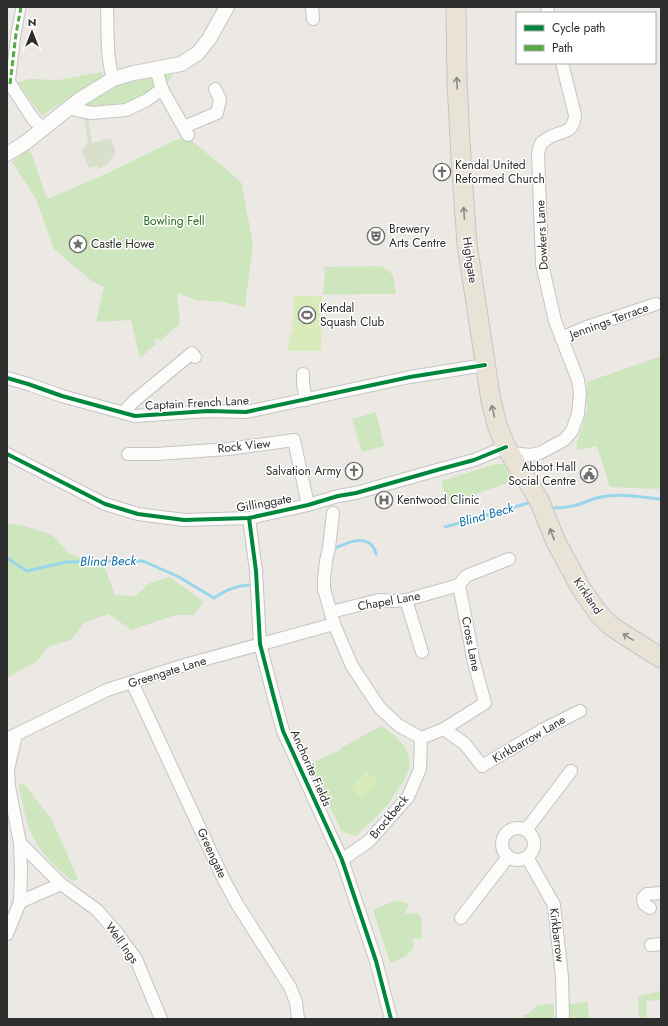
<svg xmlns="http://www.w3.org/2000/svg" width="668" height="1026" font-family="Jost,sans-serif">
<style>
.green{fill:#cee6be}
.cemetery{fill:#d8e0cc}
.pitch{fill:#d9eabb}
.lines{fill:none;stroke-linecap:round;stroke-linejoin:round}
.stream{stroke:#99d6ec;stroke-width:3}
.pedestrian-casing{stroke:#c5c4c5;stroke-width:11}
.minor-casing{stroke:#c5c4c5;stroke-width:14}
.tertiary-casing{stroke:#c5c4c5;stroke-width:16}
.trunk-casing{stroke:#c6c5c4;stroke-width:21}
.pedestrian{stroke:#fcfcfb;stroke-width:9}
.minor{stroke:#fcfcfb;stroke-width:12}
.tertiary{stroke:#fcfcfb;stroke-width:14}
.trunk{stroke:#e9e2d6;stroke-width:19}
.quiet{stroke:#54ab44;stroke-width:3;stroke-dasharray:6 3;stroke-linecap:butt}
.cycleway-casing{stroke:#fff;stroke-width:6}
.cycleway{stroke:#00873e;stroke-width:4}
.oneway{stroke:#8c8882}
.labels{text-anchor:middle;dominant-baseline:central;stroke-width:3;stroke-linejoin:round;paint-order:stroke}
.poi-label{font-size:12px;fill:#2e2e2e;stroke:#fff;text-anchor:start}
.park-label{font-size:12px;fill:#2c6e1b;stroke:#fff}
.street-label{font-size:12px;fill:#2e2e2e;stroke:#fff}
.water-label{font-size:13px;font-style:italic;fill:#0d6fa3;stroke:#fff}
</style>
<rect width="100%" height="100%" fill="#ece8e4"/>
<g class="green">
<path d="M 174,71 L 173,75 L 167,83 L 125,105 L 102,108 L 81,106 L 96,95 L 123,82 Z"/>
<path d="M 102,72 L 103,78 L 62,102 L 42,116 L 17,83 L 29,79 L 58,80 Z"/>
<path d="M 184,136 L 191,140 L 241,182 L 253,244 L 245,307 L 223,302 L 196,300 L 177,293 L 180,323 L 160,341 L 158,338 L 154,341 L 156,344 L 140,358 L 131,320 L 96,322 L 104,287 L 93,282 L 54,249 L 36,199 L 12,162 L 28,149 L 32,155 L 47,199 L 108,173 Z"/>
<path d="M 382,266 L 393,275 L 396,294 L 358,294 L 323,295 L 325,275 L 324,267 Z"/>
<path d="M 661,356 L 661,489 L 610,487 L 597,446 L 576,450 L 577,442 L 587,411 L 587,382 Z"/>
<path d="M 376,412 L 384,446 L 362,452 L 352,419 Z"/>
<path d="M 496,464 L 501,464 L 505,465 L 513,481 L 448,504 L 441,481 Z"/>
<path d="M 7,524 L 21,525 L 52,535 L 69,553 L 105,568 L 115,595 L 135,596 L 150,583 L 170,577 L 204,602 L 194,615 L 176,615 L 131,630 L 109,614 L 85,622 L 71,640 L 47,647 L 37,661 L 7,678 Z"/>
<path d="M 381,726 C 396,735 416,752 408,772 C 406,777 402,783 399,788 C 395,793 392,798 389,803 C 379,815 367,825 356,836 L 342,832 L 309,764 L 342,749 L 341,748 Z"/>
<path d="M 19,784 L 24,784 L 52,820 L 78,879 L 73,881 C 52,866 35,847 27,822 C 24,811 22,800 19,788 Z"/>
<path d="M 397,900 L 409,904 L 405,914 L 418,913 L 422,920 L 421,939 L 412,939 L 414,947 L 405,957 L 390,963 L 373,910 Z"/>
<path d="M 661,991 L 661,1000 L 646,1001 L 647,1019 L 639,1019 L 638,996 Z"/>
<path d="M 588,1002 L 589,1019 L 574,1019 L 569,1017 L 568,1004 Z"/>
<path d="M 554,1004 L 554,1018 L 553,1019 L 524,1019 L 523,1015 L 528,1014 L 537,1005 Z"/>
</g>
<path class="cemetery" d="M 84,117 L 88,119 L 92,143 L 111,138 L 116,153 L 107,165 L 98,169 L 98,167 L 95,166 L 89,168 L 81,149 L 85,147 L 88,142 Z"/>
<g class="pitch">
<path d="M 294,296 L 322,296 L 321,351 L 288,351 L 290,333 L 292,333 Z"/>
<path d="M 366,771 L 378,781 L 363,799 L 351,789 Z"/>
</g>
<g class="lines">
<g class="stream">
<path d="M 552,508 C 562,508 571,507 580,504 C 587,502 594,498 601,497 C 621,493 641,497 661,499"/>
<path d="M 445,527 L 528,503"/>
<path d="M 333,549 C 343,545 359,536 369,543 C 373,545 375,550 376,554"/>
<path d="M 7,558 L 27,571 L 66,562 L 143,561 L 179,577 L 214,598 C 226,590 235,586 249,585"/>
</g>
<defs>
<path id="pedestrian" d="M 10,84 L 16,34 L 21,7"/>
<g id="minor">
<path d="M 107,7 C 108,30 106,56 113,79"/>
<path d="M 312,7 L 313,19"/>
<path d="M 547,7 L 548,13"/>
<path d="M 7,79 L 33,119 L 38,124"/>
<path d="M 162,89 L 188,135"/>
<path d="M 69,107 L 76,110 L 92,113 L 126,110 L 147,100 L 162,89 L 156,69"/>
<path d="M 184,127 L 217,113 L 220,99 L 215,89"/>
<path d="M 561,338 L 587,327 L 656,304"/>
<path d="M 303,374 L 303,384 L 306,400"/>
<path d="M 7,378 L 28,384 L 62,396 L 135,416 L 208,411 L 246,412 L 410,377 L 485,365"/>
<path d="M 123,413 L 134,401 L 192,353 L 195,357"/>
<path d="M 510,453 L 530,455 L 540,453 L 564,440 L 572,431 L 578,414 L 580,393 L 578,380 L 555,321 L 542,264 L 538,153 L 541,143 C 544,141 547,139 550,137 C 564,130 573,134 575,115 L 562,63"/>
<path d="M 7,454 L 105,504 L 138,514 L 184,520 L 249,518 L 308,505 L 338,496 L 356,493 L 437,470 L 474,460 L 506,447"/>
<path d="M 128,454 L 157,454 L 228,449 L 294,440 L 308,505"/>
<path d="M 333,513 L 329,548 L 326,561 L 324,579 L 324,589 L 334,624 L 352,666 L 379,707 L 398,725 L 421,738 L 444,729 L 485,703 L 473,659 L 471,646 L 459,585"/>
<path d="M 249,518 L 256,571 L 260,644 L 274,698 L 283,731 L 342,860 L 376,961 L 391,1019"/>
<path d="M 406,600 L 422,652"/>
<path d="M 331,612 L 379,600 L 393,601 L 406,600 L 459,585 L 466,576 L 509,559"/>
<path d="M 132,682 L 223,878 L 237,904 L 290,987 L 296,1002 L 298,1019"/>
<path d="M 444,729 L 465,744 L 482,766 L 544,729 L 580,711"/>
<path d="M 16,735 L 8,769 L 9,787 L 20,843 L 21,870 L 20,902 L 61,884"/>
<path d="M 7,739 L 107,690 L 188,664 L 334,624"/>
<circle cx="518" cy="844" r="16"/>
<path d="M 526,830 L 571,771"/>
<path d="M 20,843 L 61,884 L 97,910 L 117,933 L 136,959 L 161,1019"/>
<path d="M 527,857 L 554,905 L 562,977 L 563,1019"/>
<path d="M 342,860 L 369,841 L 408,797 L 420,769 L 421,738"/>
<path d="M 650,908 L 644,904 L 643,898 L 647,894 L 661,893"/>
<path d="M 461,918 L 508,857"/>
<path d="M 7,934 L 20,902"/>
<path d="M 651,945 L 661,944"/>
</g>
<path id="tertiary" d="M 7,154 L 25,143 L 79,100 L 113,79 L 134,73 L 181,64 L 198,53 L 209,39 L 227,7"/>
<path id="trunk" d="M 456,7 L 457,81 L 461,159 L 467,244 L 491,401 L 498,428 L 506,447 L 539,500 L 556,542 L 582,590 L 599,614 L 610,625 L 626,636 L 661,658"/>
</defs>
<use href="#pedestrian" class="pedestrian-casing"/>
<use href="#minor" class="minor-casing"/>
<use href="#tertiary" class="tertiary-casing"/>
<use href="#trunk" class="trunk-casing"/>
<use href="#pedestrian" class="pedestrian"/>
<use href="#minor" class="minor"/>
<use href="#tertiary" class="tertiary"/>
<use href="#trunk" class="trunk"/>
<path class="quiet" d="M 10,84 L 16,34 L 21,7"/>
<defs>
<g id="cycleway">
<path d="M 7,378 L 28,384 L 62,396 L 135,416 L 208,411 L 246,412 L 410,377 L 485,365"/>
<path d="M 7,454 L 105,504 L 138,514 L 184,520 L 249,518 L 308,505 L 338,496 L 356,493 L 437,470 L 474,460 L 506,447"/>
<path d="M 249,518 L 256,571 L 260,644 L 274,698 L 283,731 L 342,860 L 376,961 L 391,1019"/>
</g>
</defs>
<use href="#cycleway" class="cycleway-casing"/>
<use href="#cycleway" class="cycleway"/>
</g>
<defs><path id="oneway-shaft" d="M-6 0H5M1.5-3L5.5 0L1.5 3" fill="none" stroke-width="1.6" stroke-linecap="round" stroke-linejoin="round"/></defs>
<g class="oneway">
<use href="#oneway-shaft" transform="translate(457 83) rotate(-93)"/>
<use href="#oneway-shaft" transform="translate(464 213) rotate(-94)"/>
<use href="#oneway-shaft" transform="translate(493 411) rotate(-104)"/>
<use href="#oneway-shaft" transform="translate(552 534) rotate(-111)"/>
<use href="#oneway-shaft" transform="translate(628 637) rotate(-148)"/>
</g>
<defs>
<symbol id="church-ring" viewBox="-11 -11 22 22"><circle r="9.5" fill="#fff" stroke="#706f6e" stroke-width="1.5"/><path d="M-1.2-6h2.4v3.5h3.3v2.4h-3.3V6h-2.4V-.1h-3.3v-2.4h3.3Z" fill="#706f6e"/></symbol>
<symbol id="theatre-ring" viewBox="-11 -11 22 22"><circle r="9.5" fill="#fff" stroke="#706f6e" stroke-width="1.5"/><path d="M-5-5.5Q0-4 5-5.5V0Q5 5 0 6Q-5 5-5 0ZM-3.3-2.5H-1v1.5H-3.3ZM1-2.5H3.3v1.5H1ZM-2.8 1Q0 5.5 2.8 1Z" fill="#706f6e"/></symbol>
<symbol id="sight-ring" viewBox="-11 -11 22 22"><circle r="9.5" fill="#fff" stroke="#706f6e" stroke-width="1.5"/><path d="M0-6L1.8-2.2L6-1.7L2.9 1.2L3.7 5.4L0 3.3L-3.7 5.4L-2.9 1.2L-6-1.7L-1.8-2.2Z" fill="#706f6e"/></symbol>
<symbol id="stadium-ring" viewBox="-11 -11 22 22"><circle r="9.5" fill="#fff" stroke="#706f6e" stroke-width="1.5"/><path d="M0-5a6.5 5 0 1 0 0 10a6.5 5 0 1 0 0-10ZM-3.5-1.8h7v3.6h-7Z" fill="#706f6e"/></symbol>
<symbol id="civic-ring" viewBox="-11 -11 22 22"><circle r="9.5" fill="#fff" stroke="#706f6e" stroke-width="1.5"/><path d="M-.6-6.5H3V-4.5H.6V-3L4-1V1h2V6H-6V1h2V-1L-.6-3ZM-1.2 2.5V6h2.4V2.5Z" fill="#706f6e"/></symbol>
<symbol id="hospital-ring" viewBox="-11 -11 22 22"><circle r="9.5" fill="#fff" stroke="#706f6e" stroke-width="1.5"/><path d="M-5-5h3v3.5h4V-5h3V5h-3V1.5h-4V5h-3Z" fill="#706f6e"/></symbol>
</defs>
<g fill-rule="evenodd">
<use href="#church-ring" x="432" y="162" width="20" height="20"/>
<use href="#theatre-ring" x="366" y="226" width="20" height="20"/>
<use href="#sight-ring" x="68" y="234" width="20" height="20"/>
<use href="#stadium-ring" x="297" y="305" width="20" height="20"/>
<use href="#church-ring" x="344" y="461" width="20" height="20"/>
<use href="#civic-ring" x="579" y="464" width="20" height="20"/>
<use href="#hospital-ring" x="374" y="490" width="20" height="20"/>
</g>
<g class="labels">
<g class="poi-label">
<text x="455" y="165">Kendal United<tspan x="455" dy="14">Reformed Church</tspan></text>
<text x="389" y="229">Brewery<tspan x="389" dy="14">Arts Centre</tspan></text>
<text x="91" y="244">Castle Howe</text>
<text x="320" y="308">Kendal<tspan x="320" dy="14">Squash Club</tspan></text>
<text x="576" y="467" text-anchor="end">Abbot Hall<tspan x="576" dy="14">Social Centre</tspan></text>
<text x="341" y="471" text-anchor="end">Salvation Army</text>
<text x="397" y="500">Kentwood Clinic</text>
</g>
<g class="park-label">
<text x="174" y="221">Bowling Fell</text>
</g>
<g class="street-label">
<text transform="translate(542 235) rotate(-93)">Dowkers Lane</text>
<text transform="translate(470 260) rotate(82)">Highgate</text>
<text transform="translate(609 321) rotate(-20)">Jennings Terrace</text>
<text transform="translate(197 403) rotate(-3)">Captain French Lane</text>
<text transform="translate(244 446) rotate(-6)">Rock View</text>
<text transform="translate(264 503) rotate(-10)">Gillinggate</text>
<text transform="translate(588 596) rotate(56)">Kirkland</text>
<text transform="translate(389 601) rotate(-10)">Chapel Lane</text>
<text transform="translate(471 644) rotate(79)">Cross Lane</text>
<text transform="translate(167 672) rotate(-17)">Greengate Lane</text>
<text transform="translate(529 739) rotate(-30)">Kirkbarrow Lane</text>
<text transform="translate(311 768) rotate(66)">Anchorite Fields</text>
<text transform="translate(389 817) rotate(-50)">Brockbeck</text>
<text transform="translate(212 853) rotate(65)">Greengate</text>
<text transform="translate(557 935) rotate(83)">Kirkbarrow</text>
<text transform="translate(122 943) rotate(54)">Well Ings</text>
</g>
<g class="water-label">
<text transform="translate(486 515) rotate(-16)">Blind Beck</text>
<text transform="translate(108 561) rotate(-1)">Blind Beck</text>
</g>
</g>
<rect width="668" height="1026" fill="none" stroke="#2e2e2e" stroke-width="16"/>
<rect x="516" y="12" width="140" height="52" fill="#ffffff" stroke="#ababab"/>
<rect x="524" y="25" width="20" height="6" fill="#00873e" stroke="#ababab"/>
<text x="552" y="32" font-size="12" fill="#2e2e2e">Cycle path</text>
<rect x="524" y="45" width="20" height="6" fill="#54ab44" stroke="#ababab"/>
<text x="552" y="52" font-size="12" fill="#2e2e2e">Path</text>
<g transform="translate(32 32)" stroke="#ffffff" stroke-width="3" paint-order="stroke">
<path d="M0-3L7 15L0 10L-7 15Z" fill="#2e2e2e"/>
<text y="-6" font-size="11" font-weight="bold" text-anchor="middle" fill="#2e2e2e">N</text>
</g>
</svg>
